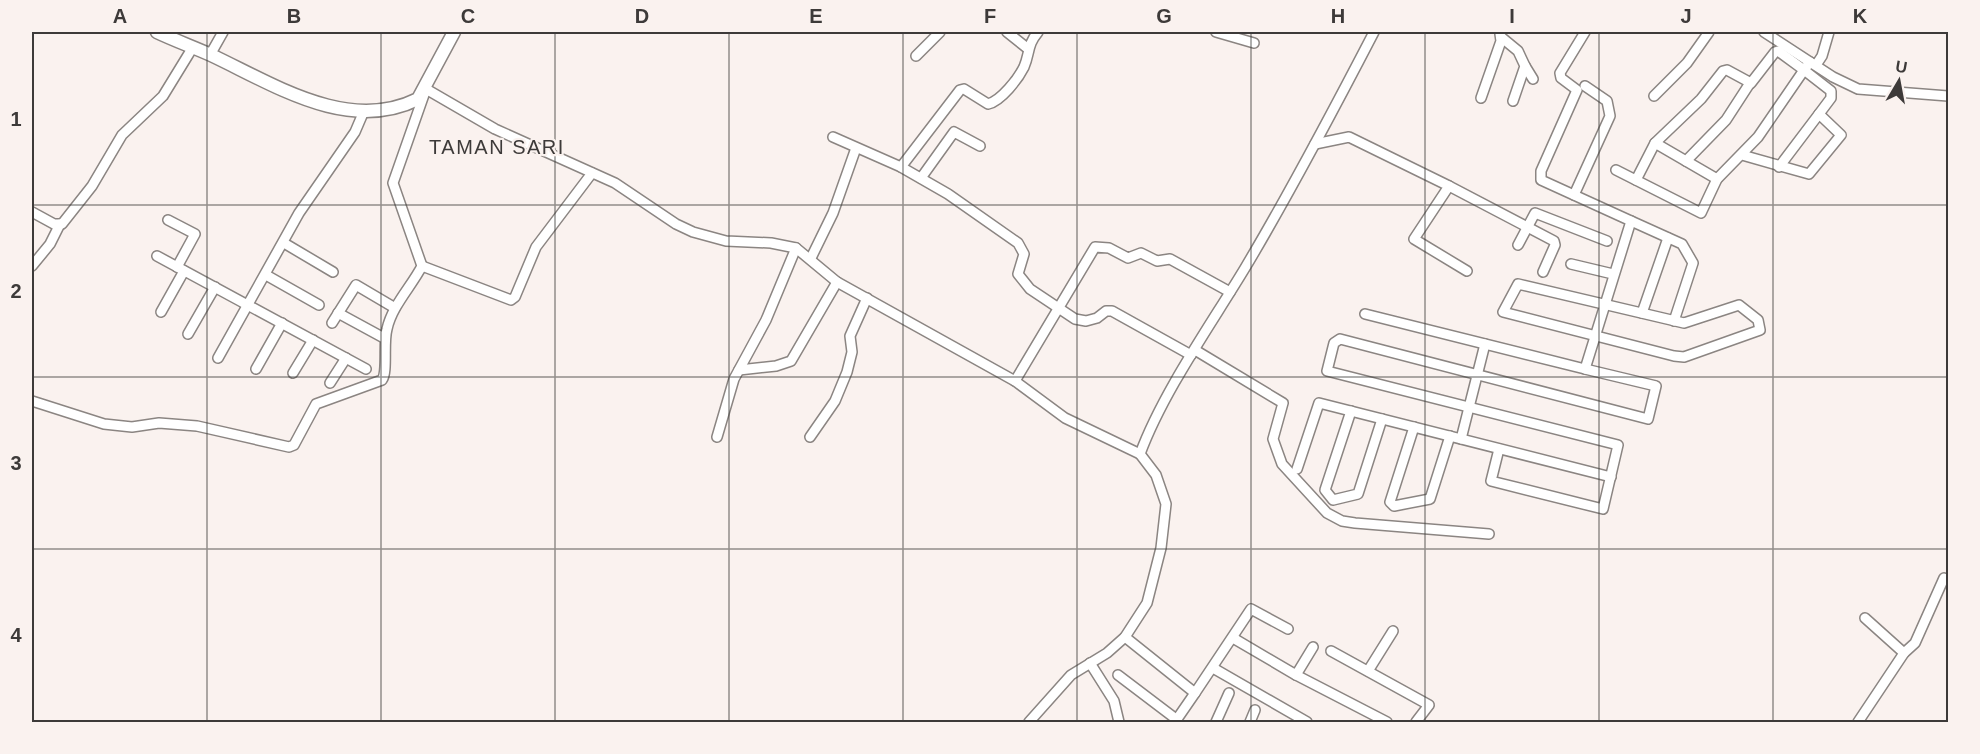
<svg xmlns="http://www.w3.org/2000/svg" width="1980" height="754" font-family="Helvetica,sans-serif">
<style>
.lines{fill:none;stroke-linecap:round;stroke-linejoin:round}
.street-casing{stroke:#8b8582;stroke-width:12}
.secondary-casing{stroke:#8b8582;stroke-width:15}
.street{stroke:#fff;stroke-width:9}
.secondary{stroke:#fff;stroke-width:12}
.grid{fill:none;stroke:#3d3a39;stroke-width:1.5;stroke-opacity:0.55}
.labels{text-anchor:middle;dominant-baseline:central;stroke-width:4.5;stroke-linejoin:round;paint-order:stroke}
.quarter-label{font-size:20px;letter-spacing:1.5px;fill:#3d3a39;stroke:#faf2ef}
.neatline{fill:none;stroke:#3d3a39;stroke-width:2}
.grid-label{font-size:20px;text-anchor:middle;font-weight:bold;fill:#3d3a39}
</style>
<rect width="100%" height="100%" fill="#faf2ef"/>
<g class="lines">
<defs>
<g id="street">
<path d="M 1007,32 L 1027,48"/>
<path d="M 1038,32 C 1027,45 1030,53 1024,67 C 1018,79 1001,101 988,104 L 964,89 L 960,90 L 901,167 L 948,194 L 1018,243 L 1024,254 L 1018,274 L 1030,289 L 1075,319 L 1086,321 L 1097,318 L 1106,311 L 1112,311 L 1191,355"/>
<path d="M 1216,32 L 1254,43"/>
<path d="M 1764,32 L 1833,77 L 1858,89 L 1948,96"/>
<path d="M 1501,37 L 1518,51 L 1525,66 L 1513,101"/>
<path d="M 210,55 L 223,32"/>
<path d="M 916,56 L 940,32"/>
<path d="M 1816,65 L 1822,56 L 1829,32"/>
<path d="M 1525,66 L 1533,79"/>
<path d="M 1654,96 L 1687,63 L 1709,32"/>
<path d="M 1481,98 L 1501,41 L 1500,34"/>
<path d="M 833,137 L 901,167"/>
<path d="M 1655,143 L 1686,161 L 1726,120 L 1750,83"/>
<path d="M 1315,144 L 1349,137 L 1449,186 L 1414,239 L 1467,271"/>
<path d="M 1686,161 L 1717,179"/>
<path d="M 1779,167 L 1819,114"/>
<path d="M 1616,170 L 1701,213 L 1717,179 L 1758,137 L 1804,70 L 1831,91 L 1831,98 L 1819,114 L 1841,135 L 1809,174 L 1742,155"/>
<path d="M 921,178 L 954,132 L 980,146"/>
<path d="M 1636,180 L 1655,143 L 1701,99 L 1723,71 L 1727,70 L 1751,83 L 1775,52 L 1778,51 L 1804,70 L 1810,62"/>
<path d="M 1449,186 L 1554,241 L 1555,245 L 1543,272"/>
<path d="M 1574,195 L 1610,116 L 1607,101 L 1585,86"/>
<path d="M 32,212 L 54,224 L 62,224 L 92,186 L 122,135 L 163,96 L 193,47"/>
<path d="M 168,220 L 195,234 L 177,267"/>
<path d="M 1631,221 L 1682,244 L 1693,263 L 1674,321"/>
<path d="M 284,243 L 333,272"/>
<path d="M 1518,245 L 1535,213 L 1607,241"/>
<path d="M 157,256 L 366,369"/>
<path d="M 811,258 L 833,213 L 856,148"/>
<path d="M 1571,264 L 1613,274"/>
<path d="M 32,266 L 50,244 L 60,224"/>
<path d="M 422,266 L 511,300 L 515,297 L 536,247 L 592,173"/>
<path d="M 266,275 L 319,305"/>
<path d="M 1518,284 L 1684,323 L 1739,305 L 1758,320 L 1760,330 L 1684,357 L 1674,356 L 1503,312 Z"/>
<path d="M 161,312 L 184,271"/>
<path d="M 338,313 L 384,338"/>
<path d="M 1642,313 L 1668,238"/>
<path d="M 1365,314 L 1585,369 L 1631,221 L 1541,180 L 1541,171 L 1577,90 L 1561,78 L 1560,73 L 1585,32"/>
<path d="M 332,323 L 356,285 L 395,308"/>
<path d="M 188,334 L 215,287"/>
<path d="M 1195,350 L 1283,403 L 1273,439 L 1282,464 L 1327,513 L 1342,521 L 1355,523 L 1489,534"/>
<path d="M 218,358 L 299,213 L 355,132 L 364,111"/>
<path d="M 256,369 L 282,323"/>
<path d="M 739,370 L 776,366 L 791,361 L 837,282"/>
<path d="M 293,373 L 313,340"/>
<path d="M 1015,381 L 1095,247 L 1109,248 L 1128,258 L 1141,253 L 1157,261 L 1170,259 L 1230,292"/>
<path d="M 330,383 L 346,358"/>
<path d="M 32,401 L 104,424 L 132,427 L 159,423 L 197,426 L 289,447 L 294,445 L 316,404 L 382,380 C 388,372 383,343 387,329 C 392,306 411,287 422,266 L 393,183 L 426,89 L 495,129 L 615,183 L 676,224 L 693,232 L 726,241 L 771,243 L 796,248 L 837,282 L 1015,381 L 1065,418 L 1140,454"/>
<path d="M 1351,411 L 1325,490 L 1333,500 L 1358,494 L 1382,419"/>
<path d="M 1414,427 L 1390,502 L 1394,506 L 1430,499 L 1450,436"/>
<path d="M 717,437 L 734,379 L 766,320 L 796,248"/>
<path d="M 810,437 L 835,401 L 847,372 L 852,352 L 850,336 L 867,298"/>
<path d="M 1461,439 L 1485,344"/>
<path d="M 1499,449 L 1491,481 L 1603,509 L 1618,445 L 1327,371 L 1334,343 L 1340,339 L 1648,419 L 1656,386 L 1585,369"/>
<path d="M 1297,469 L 1319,403 L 1611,477"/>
<path d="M 1865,618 L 1904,653"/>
<path d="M 1125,637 L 1195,693 L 1175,722"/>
<path d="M 1233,638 L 1296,675 L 1313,647"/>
<path d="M 1331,651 L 1429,705 L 1416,722"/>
<path d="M 1090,663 L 1114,701 L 1119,722"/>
<path d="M 1213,668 L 1307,722"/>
<path d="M 1368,671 L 1393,631"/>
<path d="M 1118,675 L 1176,719"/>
<path d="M 1296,675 L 1387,722"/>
<path d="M 1195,693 L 1251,609 L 1288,629"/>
<path d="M 1029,722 L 1071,675 L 1107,653 L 1125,637 L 1147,603 L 1161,548 L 1166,504 L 1156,475 L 1140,454 C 1163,392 1210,326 1245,268 C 1291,191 1333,111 1374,32"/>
<path d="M 1216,722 L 1229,693"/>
<path d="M 1250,722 L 1255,710"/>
<path d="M 1858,722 L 1904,653 L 1915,643 L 1944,578"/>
</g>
<path id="secondary" d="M 157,32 C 174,40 193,47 211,55 C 273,84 348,134 418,99 L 454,32"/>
</defs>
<use href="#street" class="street-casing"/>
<use href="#secondary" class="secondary-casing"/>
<use href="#street" class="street"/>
<use href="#secondary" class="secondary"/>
</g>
<path class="grid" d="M 207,32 L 207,722M 381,32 L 381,722M 555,32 L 555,722M 729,32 L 729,722M 903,32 L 903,722M 1077,32 L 1077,722M 1251,32 L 1251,722M 1425,32 L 1425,722M 1599,32 L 1599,722M 1773,32 L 1773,722M 32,205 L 1948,205M 32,377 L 1948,377M 32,549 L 1948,549"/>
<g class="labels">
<g class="quarter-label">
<text x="497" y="147">TAMAN SARI</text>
</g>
</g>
<rect width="1980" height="754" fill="none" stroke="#faf2ef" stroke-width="66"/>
<g transform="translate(1899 81) rotate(10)" stroke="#faf2ef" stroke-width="4.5" paint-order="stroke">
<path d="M0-4.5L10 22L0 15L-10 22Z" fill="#3d3a39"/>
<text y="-9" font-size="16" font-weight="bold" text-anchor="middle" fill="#3d3a39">U</text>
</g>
<rect x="33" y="33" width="1914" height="688" class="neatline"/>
<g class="grid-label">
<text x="120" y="23">A</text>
<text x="294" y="23">B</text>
<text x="468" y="23">C</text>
<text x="642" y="23">D</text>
<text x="816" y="23">E</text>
<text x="990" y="23">F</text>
<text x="1164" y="23">G</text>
<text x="1338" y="23">H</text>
<text x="1512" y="23">I</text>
<text x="1686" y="23">J</text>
<text x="1860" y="23">K</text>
<text x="16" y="126">1</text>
<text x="16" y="298">2</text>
<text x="16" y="470">3</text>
<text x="16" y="642">4</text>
</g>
</svg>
